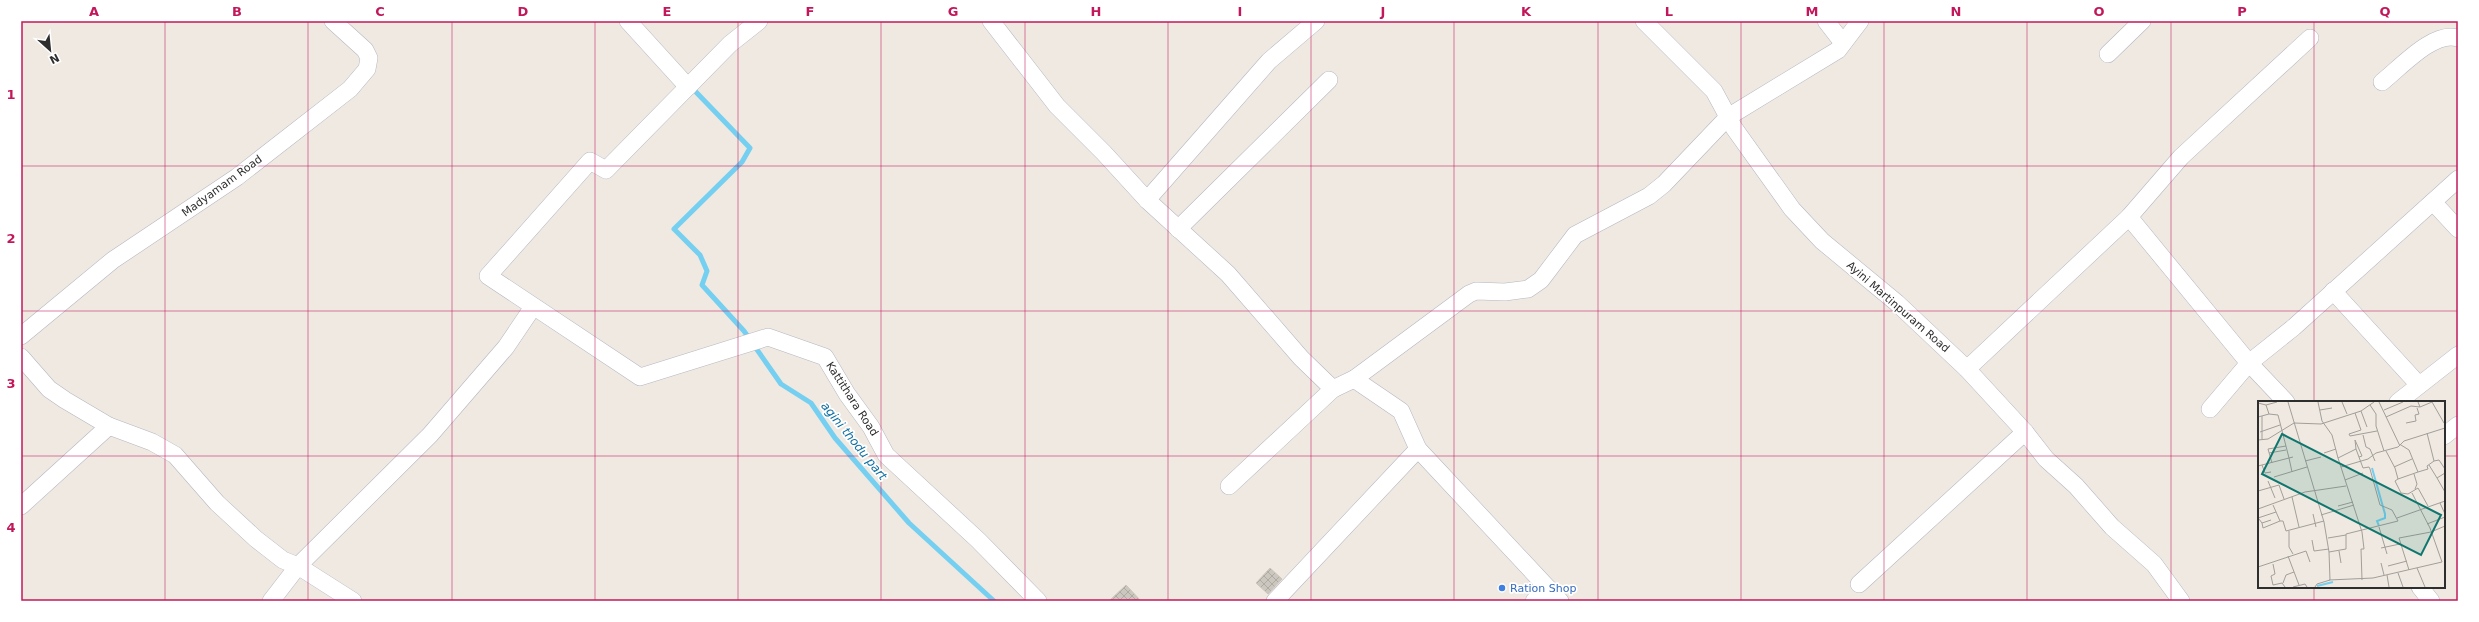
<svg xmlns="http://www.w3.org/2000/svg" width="2479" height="622" font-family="'DejaVu Sans',sans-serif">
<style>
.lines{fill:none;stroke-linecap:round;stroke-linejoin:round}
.stream{stroke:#75cff0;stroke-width:5}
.building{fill:url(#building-cross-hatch);stroke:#cbc5ba}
.street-casing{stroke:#b4b7c1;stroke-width:18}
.street{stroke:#fff;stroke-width:17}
.grid{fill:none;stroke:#c2185b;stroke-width:1;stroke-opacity:0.55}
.shop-dot{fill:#3f7fe0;stroke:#fff;stroke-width:1.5}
.labels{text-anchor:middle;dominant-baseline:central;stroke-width:3.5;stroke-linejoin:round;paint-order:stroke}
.street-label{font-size:11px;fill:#2e2e2e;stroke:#fff}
.shop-label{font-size:11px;fill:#366cbe;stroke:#fff;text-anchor:start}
.water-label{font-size:12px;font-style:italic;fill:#0d6fa3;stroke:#fff}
.inset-river{fill:none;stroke:#75cff0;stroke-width:2}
.inset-road{fill:none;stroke:#a29e99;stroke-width:1}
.view{fill:#0f766e;fill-opacity:0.15;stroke:#0f766e;stroke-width:2}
.inset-edge{fill:none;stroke:#2e2e2e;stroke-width:2}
.neatline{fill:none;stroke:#c2185b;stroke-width:1.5}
.grid-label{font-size:13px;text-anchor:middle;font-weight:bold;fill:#c2185b}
</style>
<defs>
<pattern id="building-cross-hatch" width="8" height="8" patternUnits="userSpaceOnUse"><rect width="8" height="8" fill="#cbc7bf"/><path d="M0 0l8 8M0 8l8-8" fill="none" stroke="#afaba4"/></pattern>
</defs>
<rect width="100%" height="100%" fill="#efe9e1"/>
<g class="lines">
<path class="stream" d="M 695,91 L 750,148 L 742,162 L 674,229 L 700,255 L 707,271 L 702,285 L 744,331 L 781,384 L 811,403 L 835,438 L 909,523 L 994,601"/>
</g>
<g class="building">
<path d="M 1270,568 L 1282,579 L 1268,594 L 1256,583 Z"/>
<path d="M 1126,585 L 1141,601 L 1109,601 Z"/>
</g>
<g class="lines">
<defs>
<g id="street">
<path d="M 628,21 L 688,87"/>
<path d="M 759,21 L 730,44 L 606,170 L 590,161 L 488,276 L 640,377 L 768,337 L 825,357 L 847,394 L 871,427 L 886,455 L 978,540 L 1038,601"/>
<path d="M 991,21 L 1057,106 L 1104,153 L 1147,200 L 1228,274 L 1301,358 L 1333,389 L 1354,379 L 1401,411 L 1418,449 L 1560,601"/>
<path d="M 1644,21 L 1714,91 L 1734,128 L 1792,209 L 1822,241 L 1897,303 L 1967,369 L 2025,432 L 2046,459 L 2076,486 L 2112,527 L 2154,564 L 2181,601"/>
<path d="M 1826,21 L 1843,43"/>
<path d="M 2108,54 L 2142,21"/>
<path d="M 2382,82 C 2401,67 2434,30 2458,38"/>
<path d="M 1147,200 L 1269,61 L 1316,21"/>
<path d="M 2433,202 L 2458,229"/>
<path d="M 2129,217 L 2249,363 L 2294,327 L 2458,179"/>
<path d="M 1178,229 L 1329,80"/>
<path d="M 2333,291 L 2419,385"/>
<path d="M 21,336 L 113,260 L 237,177 L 350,89 L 367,69 L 369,58 L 365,50 L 333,21"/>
<path d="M 21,357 L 49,389 L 65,400 L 109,426 L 152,442 L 175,455 L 217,503 L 256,539 L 283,560 L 298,566 L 353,601"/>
<path d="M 1967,369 L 2129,217 L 2181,157 L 2310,38"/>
<path d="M 1354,379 L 1469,294 L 1476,291 L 1505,292 L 1528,289 L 1541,280 L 1575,235 L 1649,196 L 1664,184 L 1728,117 L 1838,50 L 1860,21"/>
<path d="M 2398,402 L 2458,355"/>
<path d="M 2210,409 L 2249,363 L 2286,402"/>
<path d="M 2444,436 L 2458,425"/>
<path d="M 1229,486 L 1333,389"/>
<path d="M 21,506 L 109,426"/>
<path d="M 1859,584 L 2025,432"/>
<path d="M 2420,587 L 2431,601"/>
<path d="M 271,601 L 298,566 L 430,435 L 506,347 L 533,307"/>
<path d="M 1275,601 L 1418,449"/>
<path d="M 1534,601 L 1548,588"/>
</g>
</defs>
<use href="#street" class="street-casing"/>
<use href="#street" class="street"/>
</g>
<path class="grid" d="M 165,21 L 165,601M 308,21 L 308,601M 452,21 L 452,601M 595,21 L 595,601M 738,21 L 738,601M 881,21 L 881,601M 1025,21 L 1025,601M 1168,21 L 1168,601M 1311,21 L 1311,601M 1454,21 L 1454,601M 1598,21 L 1598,601M 1741,21 L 1741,601M 1884,21 L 1884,601M 2027,21 L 2027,601M 2171,21 L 2171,601M 2314,21 L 2314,402M 21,166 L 2458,166M 21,311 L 2458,311M 21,456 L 2259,456M 2444,456 L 2458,456M 2314,587 L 2314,601"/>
<circle class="shop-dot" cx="1502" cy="588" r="4"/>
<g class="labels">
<g class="street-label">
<text transform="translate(222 186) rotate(-36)">Madyamam Road</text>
<text transform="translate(1898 307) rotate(41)">Ayini Martinpuram Road</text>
<text transform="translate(852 399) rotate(57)">Kattithara Road</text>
</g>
<g class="shop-label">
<text x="1510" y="588">Ration Shop</text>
</g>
<g class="water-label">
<text transform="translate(854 441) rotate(51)">agini thodu part</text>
</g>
</g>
<g transform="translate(2258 401)">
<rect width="187" height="187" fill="#efe9e1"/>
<path class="inset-river" d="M 114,67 L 127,113 L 127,117 L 119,120 L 121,125M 59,185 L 75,181"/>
<path class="inset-road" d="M 30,1 L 66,121 L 71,151M 84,1 L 89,13M 121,1 L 142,45M 160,1 L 162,6 L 174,1M 174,1 L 186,22M 0,2 L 8,4 L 19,1M 112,4 L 118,13 L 118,25 L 126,50M 62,9 L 74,7M 126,9 L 145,1M 103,10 L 109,26M 97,12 L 103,29 L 91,33 L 92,35 L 119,30M 11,13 L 20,14 L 31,57 L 35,56M 0,16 L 11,13 L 8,4M 128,16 L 153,5 L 162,6M 148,22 L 158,20 L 157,14 L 161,13 L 159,7M 2,31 L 22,24M 169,32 L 176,60 L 181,59 L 187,68M 105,34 L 108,46 L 112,48 L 117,60M 4,38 L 4,15M 0,39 L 10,38 L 36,22 L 63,23 L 103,10 L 116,1M 143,44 L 151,49 L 160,71 L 170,68 L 169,65 L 176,60M 98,48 L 97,39 L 104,55 L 101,56M 128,50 L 137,67 L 140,78 L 137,80 L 143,92 L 150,93 L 160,87 L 170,105M 11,52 L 28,49M 66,52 L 78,48M 80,57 L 104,131 L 106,148 L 103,148 L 104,179M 47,60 L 63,56M 14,62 L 10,48 L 28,45M 4,64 L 7,72 L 13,71M 171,64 L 179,77M 0,65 L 31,57 L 34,71M 83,66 L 110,58 L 118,52 L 140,46 L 146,40 L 187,27 L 187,22M 136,66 L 154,58M 187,72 L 179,77 L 187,91M 156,73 L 159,83 L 157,88M 16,76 L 49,66M 140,78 L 160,71M 87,79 L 105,72M 10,80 L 17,97M 0,90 L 21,84 L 26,98M 34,96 L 41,126M 182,102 L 187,113M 15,104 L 22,120 L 25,120 L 28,130 L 66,120M 80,105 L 95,101M 0,108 L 47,91 L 88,85M 55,113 L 58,126M 63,114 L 96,104M 0,117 L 18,111M 139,117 L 187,100M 1,118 L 4,122 L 13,119M 4,122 L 5,127 L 22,120M 169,123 L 187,116M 121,126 L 129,153M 31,130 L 31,146 L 35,153M 70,137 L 88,134M 54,139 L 56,150 L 71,148M 123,147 L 142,143M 81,150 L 83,162M 30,155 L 41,184M 123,162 L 126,174M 15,163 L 17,173 L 13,175 L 15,184 L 24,182 L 27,186M 130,165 L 149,160M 0,166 L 48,150 L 52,161M 159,167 L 167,186M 151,169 L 141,137 L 173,131 L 187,125M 140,172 L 145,186M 129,174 L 131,186M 71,179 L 115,177 L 184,161 L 172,127 L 154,92M 25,182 L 28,174 L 36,171M 35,186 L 47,183 L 49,186M 57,186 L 59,183 L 72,179 L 71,151 L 88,148 L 88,133 L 140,120 L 134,109 L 122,104 L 112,68 L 111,66 L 105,67 L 98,48 L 80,57 L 74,34 L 64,20 L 60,1"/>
<path class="view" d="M 24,33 L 183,114 L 163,154 L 4,73 Z"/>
<rect width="187" height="187" class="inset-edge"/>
</g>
<rect width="2479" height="622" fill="none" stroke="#ffffff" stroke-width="44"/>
<g transform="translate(50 50) rotate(153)" stroke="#ffffff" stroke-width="3" paint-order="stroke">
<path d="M0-3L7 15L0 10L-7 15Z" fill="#2e2e2e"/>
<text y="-6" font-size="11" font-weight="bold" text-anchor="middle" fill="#2e2e2e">N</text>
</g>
<rect x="22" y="22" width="2435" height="578" class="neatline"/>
<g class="grid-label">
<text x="94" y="16">A</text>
<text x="237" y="16">B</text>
<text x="380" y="16">C</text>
<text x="523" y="16">D</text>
<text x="667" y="16">E</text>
<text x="810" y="16">F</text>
<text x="953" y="16">G</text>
<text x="1096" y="16">H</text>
<text x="1240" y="16">I</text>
<text x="1383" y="16">J</text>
<text x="1526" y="16">K</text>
<text x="1669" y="16">L</text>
<text x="1812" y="16">M</text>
<text x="1956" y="16">N</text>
<text x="2099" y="16">O</text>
<text x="2242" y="16">P</text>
<text x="2385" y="16">Q</text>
<text x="11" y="99">1</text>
<text x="11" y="243">2</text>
<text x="11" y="388">3</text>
<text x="11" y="532">4</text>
</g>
</svg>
